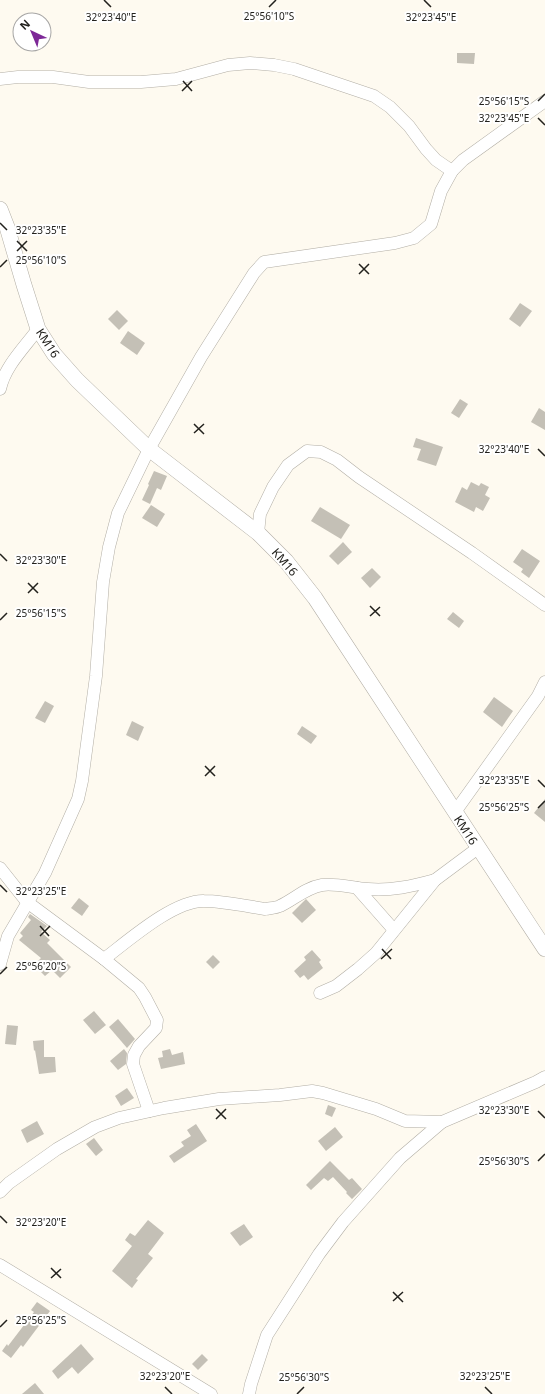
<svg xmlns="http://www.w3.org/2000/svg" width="545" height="1394" font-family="'Noto Sans',sans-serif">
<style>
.building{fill:#c4c0b6}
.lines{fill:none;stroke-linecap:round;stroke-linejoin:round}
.minor-casing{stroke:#b2aea5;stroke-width:13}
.tertiary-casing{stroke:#b2aea5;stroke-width:16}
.minor{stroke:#fff;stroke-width:12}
.tertiary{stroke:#fff;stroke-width:15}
.ticks{fill:none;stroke:#22211d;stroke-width:1.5}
.labels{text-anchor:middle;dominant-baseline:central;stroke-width:4;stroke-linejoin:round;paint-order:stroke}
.street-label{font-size:12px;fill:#22211d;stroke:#fff}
.ticks-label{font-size:10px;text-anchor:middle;fill:#22211d;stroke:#fff;stroke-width:4;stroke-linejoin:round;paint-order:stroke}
</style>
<rect width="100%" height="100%" fill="#fefaf0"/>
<g class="building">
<path d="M 457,53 L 475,53 L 474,64 L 457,63 Z"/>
<path d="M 520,303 L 532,311 L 520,327 L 509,319 Z"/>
<path d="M 117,310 L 128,321 L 119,330 L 108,319 Z"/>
<path d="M 128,331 L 145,343 L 137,355 L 120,343 Z"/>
<path d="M 460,399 L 468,404 L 459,418 L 451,413 Z"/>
<path d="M 539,408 L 545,412 L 545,430 L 531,422 Z"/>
<path d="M 416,438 L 443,447 L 436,466 L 417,460 L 421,449 L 413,447 Z"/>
<path d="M 154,471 L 167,476 L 161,490 L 157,488 L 150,504 L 142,500 L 149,485 L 148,484 Z"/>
<path d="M 471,482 L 479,486 L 481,483 L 489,487 L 485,495 L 490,498 L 483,511 L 476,507 L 474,512 L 455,502 L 462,487 L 467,490 Z"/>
<path d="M 151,505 L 165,514 L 157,527 L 142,518 Z"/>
<path d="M 320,507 L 350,525 L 341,539 L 311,521 Z"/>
<path d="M 343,542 L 352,552 L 338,565 L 329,556 Z"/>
<path d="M 522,549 L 540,561 L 529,578 L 521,572 L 523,569 L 513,562 Z"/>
<path d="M 372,568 L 381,577 L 370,588 L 361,578 Z"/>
<path d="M 453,612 L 464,621 L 459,628 L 447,619 Z"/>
<path d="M 494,697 L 513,711 L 502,727 L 483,712 Z"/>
<path d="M 45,701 L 54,706 L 45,723 L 35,718 Z"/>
<path d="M 132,721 L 144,727 L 138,741 L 126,735 Z"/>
<path d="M 302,726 L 317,736 L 311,744 L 297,734 Z"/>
<path d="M 545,799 L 545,822 L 534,813 Z"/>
<path d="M 79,898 L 89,906 L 82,916 L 71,908 Z"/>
<path d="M 306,899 L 316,910 L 302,923 L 292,913 Z"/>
<path d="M 30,914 L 47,926 L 41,932 L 50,940 L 47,943 L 71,967 L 60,978 L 52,970 L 45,976 L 34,965 L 41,958 L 19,940 L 23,936 L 20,933 L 31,920 L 28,917 Z"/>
<path d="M 312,950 L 321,960 L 319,962 L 323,968 L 308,980 L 304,975 L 300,978 L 294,971 L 306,960 L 304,957 Z"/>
<path d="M 213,955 L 220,962 L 213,969 L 206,962 Z"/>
<path d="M 94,1011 L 106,1025 L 95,1034 L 83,1020 Z"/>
<path d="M 118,1019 L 135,1039 L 127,1048 L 109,1027 Z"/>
<path d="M 7,1025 L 18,1026 L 16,1045 L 5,1044 Z"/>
<path d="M 44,1040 L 44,1057 L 55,1057 L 56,1072 L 39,1074 L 35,1050 L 34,1051 L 33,1041 Z"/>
<path d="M 124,1049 L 127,1053 L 126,1064 L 118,1070 L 110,1061 Z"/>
<path d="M 170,1049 L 172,1055 L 183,1052 L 185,1064 L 161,1069 L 158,1058 L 163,1057 L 162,1051 Z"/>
<path d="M 127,1088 L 134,1098 L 121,1106 L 115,1096 Z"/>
<path d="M 328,1105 L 336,1108 L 332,1117 L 325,1114 Z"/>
<path d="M 37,1121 L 44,1134 L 27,1143 L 21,1130 Z"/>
<path d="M 196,1124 L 207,1141 L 174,1163 L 169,1156 L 184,1146 L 181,1142 L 191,1136 L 187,1130 Z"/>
<path d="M 335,1127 L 343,1137 L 326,1151 L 318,1141 Z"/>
<path d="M 94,1138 L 103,1150 L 96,1156 L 86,1144 Z"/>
<path d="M 330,1161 L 349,1180 L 352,1178 L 362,1189 L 352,1199 L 346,1193 L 347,1192 L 333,1177 L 328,1181 L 324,1178 L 311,1190 L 306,1185 Z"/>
<path d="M 148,1220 L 164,1233 L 148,1254 L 153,1258 L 136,1279 L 138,1280 L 132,1288 L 112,1271 L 132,1246 L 125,1240 L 130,1233 L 135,1236 Z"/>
<path d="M 244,1224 L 253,1237 L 240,1246 L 230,1233 Z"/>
<path d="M 37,1302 L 50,1311 L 23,1347 L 21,1345 L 11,1358 L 2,1351 L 7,1344 L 8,1346 L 34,1312 L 31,1310 Z"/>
<path d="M 81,1344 L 94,1359 L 78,1374 L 72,1367 L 58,1379 L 52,1371 Z"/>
<path d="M 202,1354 L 208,1360 L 198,1370 L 192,1364 Z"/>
<path d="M 35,1383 L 44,1394 L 22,1394 Z"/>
</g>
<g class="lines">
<defs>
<g id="minor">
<path d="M 0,79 L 18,77 L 53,77 L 89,82 L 141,82 L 176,79 L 228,65 L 250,63 L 274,65 L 294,69 L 374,96 L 390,107 L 409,126 L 426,149 L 436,160 L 452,171"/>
<path d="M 0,389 C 5,366 24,348 38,329"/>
<path d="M 258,533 L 260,514 L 273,487 L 288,465 L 307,451 L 321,452 L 337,460 L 359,477 L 472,553 L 545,605"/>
<path d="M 455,812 L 538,696 L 545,682"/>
<path d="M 0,868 L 27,902 L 104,959 L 139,988 L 145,997 L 157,1020 L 156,1028 L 139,1046 L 134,1055 L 133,1064 L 149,1111"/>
<path d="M 357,888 L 394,930"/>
<path d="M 104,959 C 128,941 174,900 204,901 C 222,901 246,906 265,909 C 270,908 276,908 280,906 C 295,899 305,888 322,885 C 336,883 353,888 368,889 C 391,891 413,886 435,880"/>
<path d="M 0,964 L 8,936 L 45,873 L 78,799 L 82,781 L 96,676 L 103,582 L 109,547 L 118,513 L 149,449 L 201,357 L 254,273 L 264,262 L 395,243 L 414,238 L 431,224 L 441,191 L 452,171 L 463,160 L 545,101"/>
<path d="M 320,993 L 336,986 L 358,969 L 376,953 L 435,880 L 478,848"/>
<path d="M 0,1192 L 9,1183 L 57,1149 L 95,1127 L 119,1118 L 164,1108 L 219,1099 L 280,1095 L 312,1091 L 323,1093 L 376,1109 L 405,1121 L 442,1122 L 536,1082 L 545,1077"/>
<path d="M 0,1265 L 211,1394"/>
<path d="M 249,1394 L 251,1384 L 267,1335 L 319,1254 L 343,1222 L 400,1158 L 442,1122"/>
</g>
<path id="tertiary" d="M 0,209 L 7,227 L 24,285 L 38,329 L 54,354 L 77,380 L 149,449 L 258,533 L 286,561 L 315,598 L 545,949"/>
</defs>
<use href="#minor" class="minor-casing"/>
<use href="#tertiary" class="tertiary-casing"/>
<use href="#minor" class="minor"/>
<use href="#tertiary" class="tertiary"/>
</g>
<path class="ticks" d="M 104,0 L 111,7M 424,0 L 431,7M 269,7 L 276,0M 183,81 L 192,91M 182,91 L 192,81M 538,101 L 545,94M 538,118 L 545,125M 0,223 L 7,230M 17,241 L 27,251M 17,251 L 27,241M 359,264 L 369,274M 0,267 L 7,260M 359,274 L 369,264M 194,424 L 204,434M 194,433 L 204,424M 538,449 L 545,456M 0,554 L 7,561M 28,583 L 38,593M 28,593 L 38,583M 370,606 L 380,616M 370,616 L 380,607M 0,620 L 7,613M 205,766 L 215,776M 205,776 L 215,766M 538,780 L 545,787M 538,808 L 545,801M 0,885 L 7,892M 40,926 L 49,936M 40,936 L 50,926M 382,949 L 391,959M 381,959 L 392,949M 0,974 L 7,967M 216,1109 L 226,1119M 538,1111 L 545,1118M 216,1119 L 226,1109M 538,1161 L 545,1154M 0,1216 L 7,1223M 51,1268 L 61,1278M 51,1278 L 61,1269M 393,1292 L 403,1302M 393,1301 L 403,1292M 0,1327 L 7,1320M 165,1387 L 172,1394M 485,1387 L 492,1394M 297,1394 L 304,1387"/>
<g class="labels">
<g class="street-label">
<text transform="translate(48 343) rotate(57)">KM16</text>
<text transform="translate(285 562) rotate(49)">KM16</text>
<text transform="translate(466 830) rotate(57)">KM16</text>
</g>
</g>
<g class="ticks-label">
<text x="269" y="20">25°56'10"S</text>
<text x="111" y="21">32°23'40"E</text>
<text x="431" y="21">32°23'45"E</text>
<text x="504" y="105">25°56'15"S</text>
<text x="504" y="122">32°23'45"E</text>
<text x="41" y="234">32°23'35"E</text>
<text x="41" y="264">25°56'10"S</text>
<text x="504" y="453">32°23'40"E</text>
<text x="41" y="564">32°23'30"E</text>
<text x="41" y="617">25°56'15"S</text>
<text x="504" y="784">32°23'35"E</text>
<text x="504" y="811">25°56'25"S</text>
<text x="41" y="895">32°23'25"E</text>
<text x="41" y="970">25°56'20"S</text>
<text x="504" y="1114">32°23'30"E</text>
<text x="504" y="1165">25°56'30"S</text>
<text x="41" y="1226">32°23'20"E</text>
<text x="41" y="1324">25°56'25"S</text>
<text x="165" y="1380">32°23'20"E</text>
<text x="485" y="1380">32°23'25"E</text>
<text x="304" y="1381">25°56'30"S</text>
</g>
<g transform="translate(32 32) rotate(316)"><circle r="19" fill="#ffffff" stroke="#a7a6a5"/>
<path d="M0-3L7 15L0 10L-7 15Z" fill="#7d2897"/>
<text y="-6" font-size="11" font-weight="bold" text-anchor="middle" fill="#22211d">N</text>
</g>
</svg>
